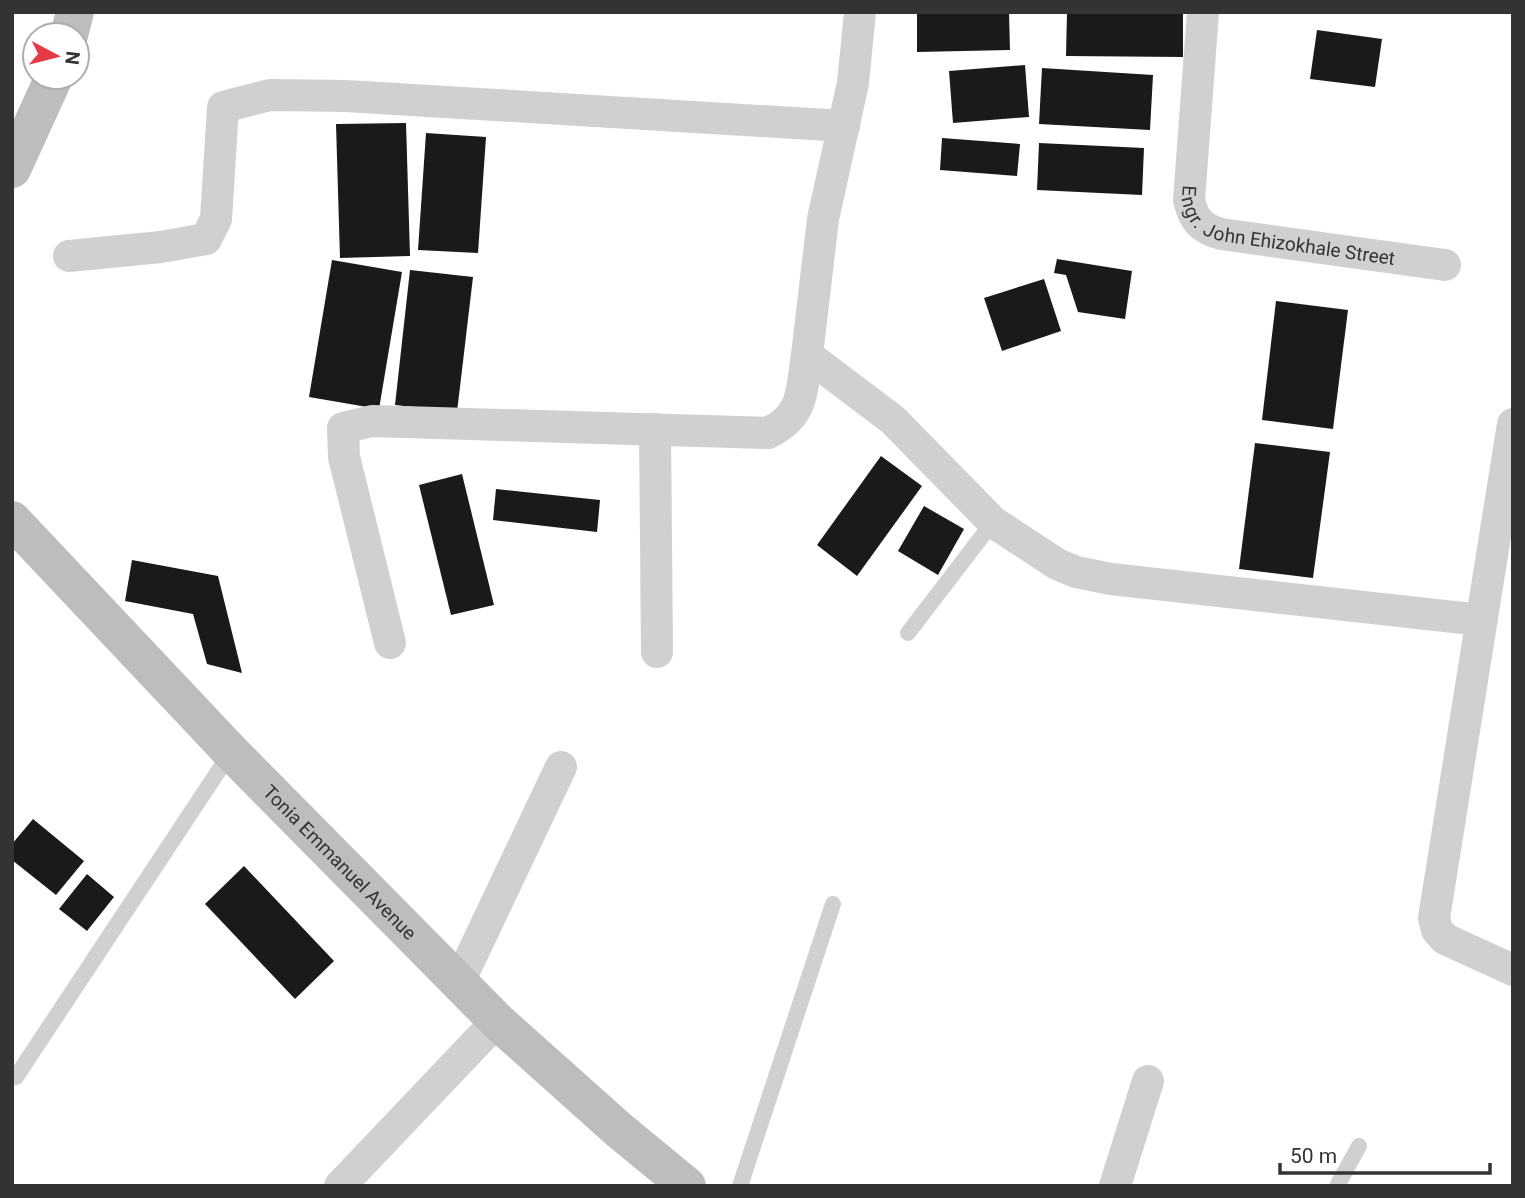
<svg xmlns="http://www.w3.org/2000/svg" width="1525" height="1198" font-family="Roboto,sans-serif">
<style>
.building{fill:#1a1a1a}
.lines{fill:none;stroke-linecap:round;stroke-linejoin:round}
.lane{stroke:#d0d0d0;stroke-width:16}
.street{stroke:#d0d0d0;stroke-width:32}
.secondary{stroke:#bdbdbd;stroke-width:38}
.labels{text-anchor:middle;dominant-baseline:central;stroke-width:7;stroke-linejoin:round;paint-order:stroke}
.street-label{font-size:19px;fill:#333;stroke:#fff}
</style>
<rect width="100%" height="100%" fill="#fff"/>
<g class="building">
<path d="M 917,12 L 1009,12 L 1010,50 L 917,52 Z"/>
<path d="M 1067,12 L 1183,12 L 1183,57 L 1066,56 Z"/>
<path d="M 1317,30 L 1382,39 L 1375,87 L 1310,79 Z"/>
<path d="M 1025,65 L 1029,117 L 953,123 L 949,71 Z"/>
<path d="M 1042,68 L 1153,75 L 1150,130 L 1039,124 Z"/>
<path d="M 406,123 L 410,256 L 340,258 L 336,124 Z"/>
<path d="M 426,133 L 486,137 L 478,253 L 418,250 Z"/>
<path d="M 942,138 L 1020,144 L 1017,176 L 940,170 Z"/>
<path d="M 1039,143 L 1144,148 L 1142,195 L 1037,190 Z"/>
<path d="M 1057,259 L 1132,271 L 1125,319 L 1078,312 L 1066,275 L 1054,273 Z"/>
<path d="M 332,260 L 402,272 L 379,409 L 309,397 Z"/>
<path d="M 410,270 L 473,277 L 457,412 L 395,405 Z"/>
<path d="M 1044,279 L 1061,331 L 1002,351 L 984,298 Z"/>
<path d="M 1276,301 L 1348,310 L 1333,429 L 1262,420 Z"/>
<path d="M 1255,443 L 1330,452 L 1313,578 L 1239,569 Z"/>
<path d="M 881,456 L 922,486 L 857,576 L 817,545 Z"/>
<path d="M 462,474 L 494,605 L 451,615 L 419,485 Z"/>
<path d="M 496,489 L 600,500 L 597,532 L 493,520 Z"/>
<path d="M 924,506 L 964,529 L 938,575 L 898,551 Z"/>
<path d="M 132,560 L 218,576 L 242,673 L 207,664 L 193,614 L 125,601 Z"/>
<path d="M 33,819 L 84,861 L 56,895 L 12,860 L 12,844 Z"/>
<path d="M 244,866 L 334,961 L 295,999 L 205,904 Z"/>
<path d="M 87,874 L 114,897 L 87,931 L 59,909 Z"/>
</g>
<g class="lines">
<g class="lane">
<path d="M 908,633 L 993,522"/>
<path d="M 16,1077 L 231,752"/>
<path d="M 740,1186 L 833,904"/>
<path d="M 1337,1186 L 1359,1146"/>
</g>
<g class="street">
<path d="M 860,12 L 853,83 L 823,219 L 807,355 L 893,420 L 993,522 L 1057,564 L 1076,572 L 1111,579 L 1481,620"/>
<path id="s1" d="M 1203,12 L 1189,200 C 1194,221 1201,228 1221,234 L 1445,265"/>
<path d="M 69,256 L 161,247 L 206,239 L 216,219 L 223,107 L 270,95 L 346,96 L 844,126"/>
<path d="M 1513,424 L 1434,918 L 1437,930 L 1445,939 L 1513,970"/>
<path d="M 655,429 L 657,652"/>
<path d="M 390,643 L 344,457 L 343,428 L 372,421 L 768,433 C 805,415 801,391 807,355"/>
<path d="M 459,982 L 561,767"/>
<path d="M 340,1186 L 497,1021"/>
<path d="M 1115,1186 L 1148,1081"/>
</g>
<g class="secondary">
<path d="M 69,35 L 75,12"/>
<path d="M 12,169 L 54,77"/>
<path id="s2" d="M 12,520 L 231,752 L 497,1021 L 619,1130 L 687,1186"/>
</g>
</g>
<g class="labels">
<g class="street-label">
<text stroke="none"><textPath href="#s1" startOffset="294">Engr. John Ehizokhale Street</textPath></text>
<text stroke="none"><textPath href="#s2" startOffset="474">Tonia Emmanuel Avenue</textPath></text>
</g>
</g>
<rect width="1525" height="1198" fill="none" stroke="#333333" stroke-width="28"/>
<g transform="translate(56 56) rotate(97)"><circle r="33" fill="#ffffff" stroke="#adadad" stroke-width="2"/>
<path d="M0-5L12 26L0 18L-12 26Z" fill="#e63946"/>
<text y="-10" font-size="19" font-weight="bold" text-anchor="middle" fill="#333333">N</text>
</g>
<path d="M1280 1163v10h210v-10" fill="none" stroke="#333333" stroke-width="3.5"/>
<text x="1290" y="1163" font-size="21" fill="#333333" stroke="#ffffff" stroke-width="5" paint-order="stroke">50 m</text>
</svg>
